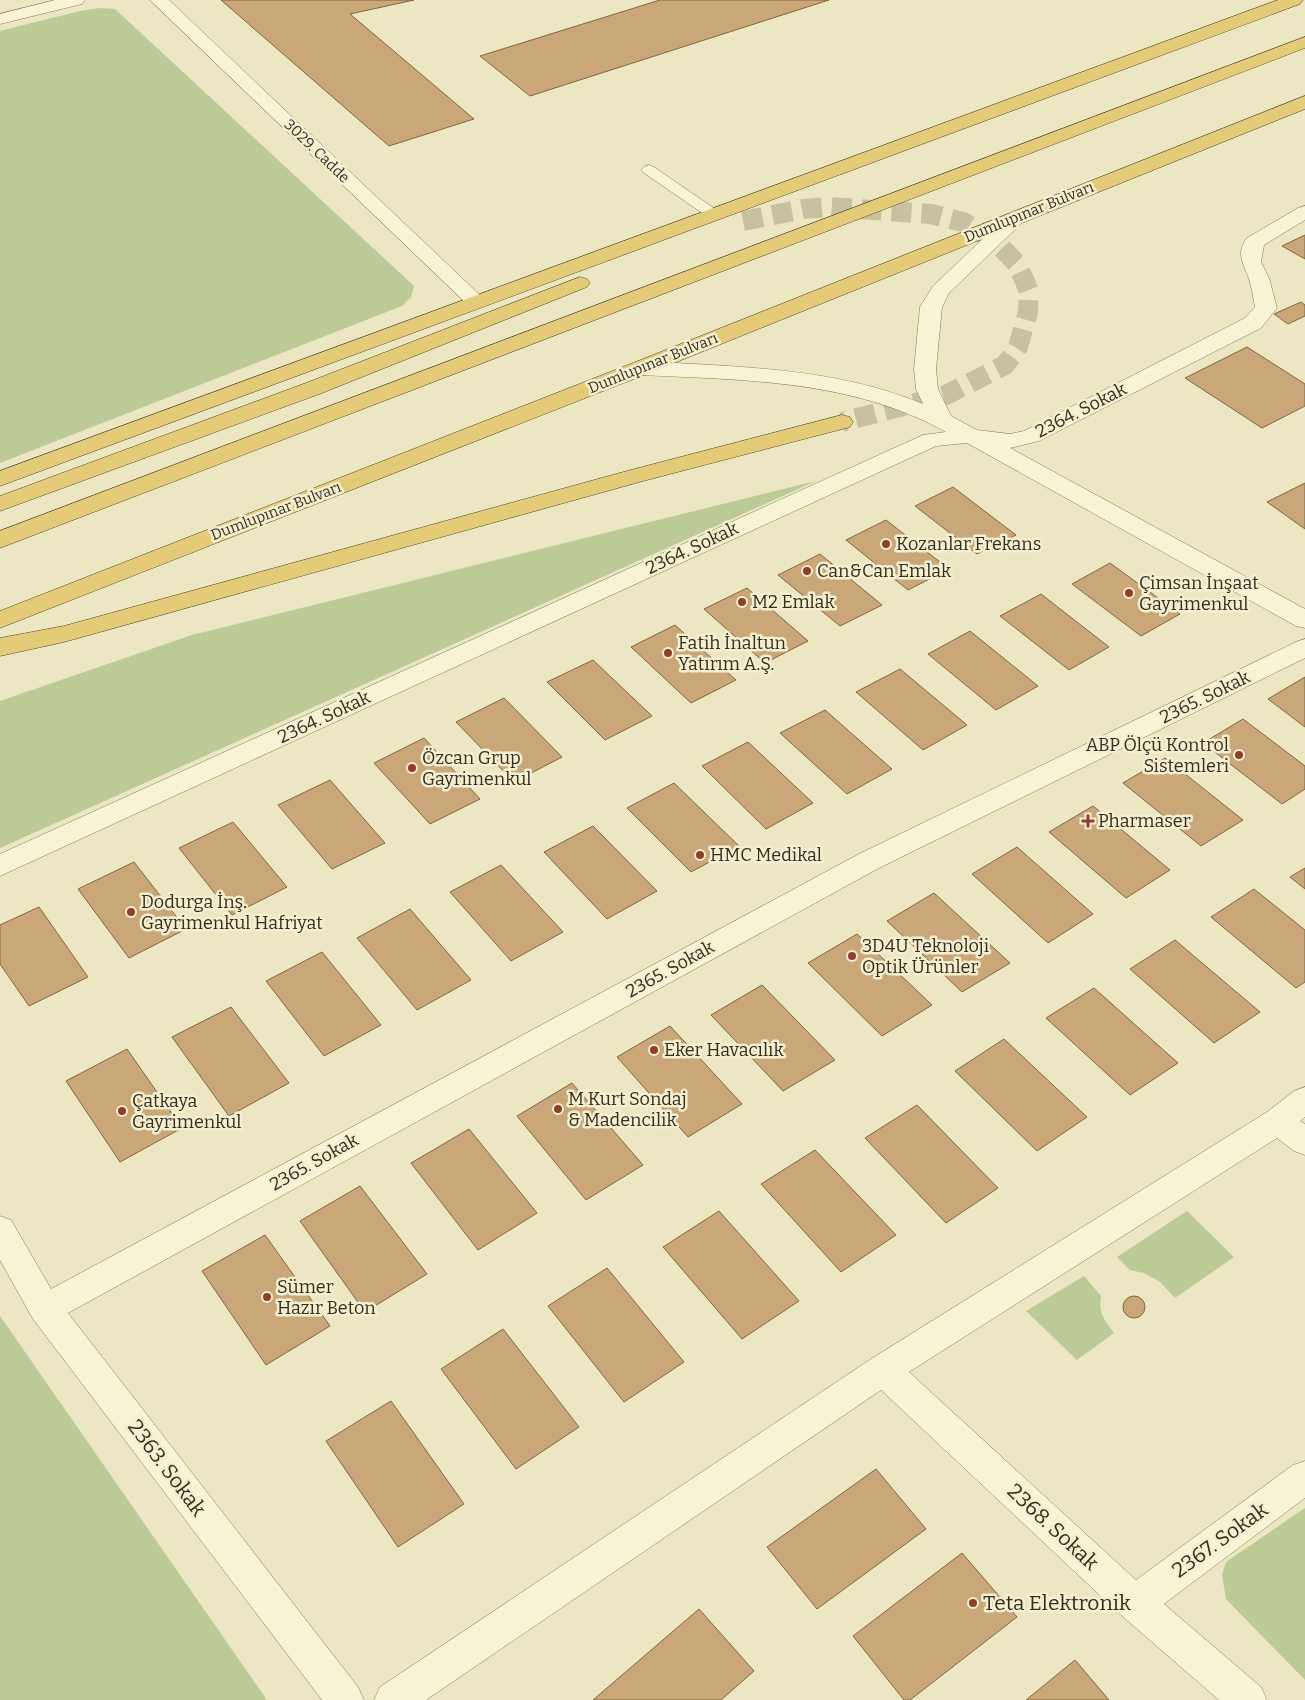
<svg xmlns="http://www.w3.org/2000/svg" width="1305" height="1700" font-family="Bitter,serif">
<style>
.green{fill:#bbca97}
.building{fill:#c9a779;stroke:#836641}
.lines{fill:none;stroke-linecap:round;stroke-linejoin:round}
.trunk-tunnel{stroke:#c7c1a1;stroke-width:20;stroke-dasharray:20 10;stroke-linecap:butt}
.service-casing{stroke:#85785a;stroke-width:1}
.minor-casing{stroke:#85785a;stroke-width:1}
.trunk-casing{stroke:#53452e;stroke-width:1}
.service{fill:#f7f3d5;fill-rule:evenodd}
.minor{fill:#f7f3d5;fill-rule:evenodd}
.trunk{fill:#e4cb78;fill-rule:evenodd}
.poi-dot{fill:#923c2c;stroke:#f4efd1;stroke-width:2}
.labels{text-anchor:middle;dominant-baseline:central;stroke-width:5;stroke-linejoin:round;paint-order:stroke}
.far-street-label{font-size:15px;fill:#352d1e;stroke:#f4efd1}
.street-label{font-size:18px;fill:#352d1e;stroke:#f4efd1}
.poi-label{font-size:18px;fill:#352d1e;stroke:#f4efd1;text-anchor:start}
.near-street-label{font-size:21px;fill:#352d1e;stroke:#f4efd1}
.near-poi-label{font-size:21px;fill:#352d1e;stroke:#f4efd1;text-anchor:start}
</style>
<rect width="100%" height="100%" fill="#ece6c2"/>
<g class="green">
<path d="M 100,8 L 115,9 L 414,286 L 411,297 L 402,306 L 0,463 L 0,31 L 80,11 Z"/>
<path d="M 816,481 L 0,848 L 0,701 L 192,635 Z"/>
<path d="M 1187,1211 L 1234,1257 L 1175,1298 L 1160,1282 L 1144,1273 L 1130,1270 L 1117,1257 Z"/>
<path d="M 1084,1276 L 1101,1296 C 1098,1312 1104,1320 1114,1333 L 1077,1360 L 1026,1311 Z"/>
<path d="M 0,1316 L 267,1700 L 0,1700 Z"/>
<path d="M 1305,1508 L 1305,1680 L 1226,1599 L 1222,1575 L 1226,1562 Z"/>
</g>
<g class="building">
<path d="M 221,0 L 414,0 L 350,14 L 474,119 L 389,146 Z"/>
<path d="M 660,0 L 829,0 L 530,96 L 480,56 Z"/>
<path d="M 1305,235 L 1305,259 L 1282,246 Z"/>
<path d="M 1301,302 L 1305,305 L 1305,316 L 1288,324 L 1274,314 Z"/>
<path d="M 1247,347 L 1305,384 L 1305,406 L 1262,428 L 1185,378 Z"/>
<path d="M 1305,483 L 1305,529 L 1267,502 Z"/>
<path d="M 953,487 L 1016,535 L 977,554 L 915,506 Z"/>
<path d="M 886,520 L 949,569 L 908,590 L 846,540 Z"/>
<path d="M 820,554 L 882,605 L 840,626 L 778,575 Z"/>
<path d="M 1110,563 L 1180,614 L 1141,636 L 1072,584 Z"/>
<path d="M 747,588 L 808,641 L 765,663 L 704,609 Z"/>
<path d="M 1041,594 L 1109,647 L 1069,670 L 1000,616 Z"/>
<path d="M 675,625 L 736,680 L 691,703 L 631,647 Z"/>
<path d="M 970,631 L 1038,686 L 996,710 L 928,654 Z"/>
<path d="M 593,660 L 652,716 L 605,740 L 547,682 Z"/>
<path d="M 900,669 L 967,725 L 923,750 L 856,692 Z"/>
<path d="M 1305,677 L 1305,727 L 1268,699 Z"/>
<path d="M 504,698 L 562,757 L 514,782 L 456,722 Z"/>
<path d="M 825,710 L 892,769 L 847,794 L 780,733 Z"/>
<path d="M 1243,719 L 1305,766 L 1305,789 L 1282,804 L 1203,743 Z"/>
<path d="M 424,738 L 480,799 L 430,824 L 374,763 Z"/>
<path d="M 748,742 L 813,803 L 766,829 L 702,766 Z"/>
<path d="M 1165,758 L 1243,820 L 1201,846 L 1123,783 Z"/>
<path d="M 330,780 L 385,843 L 332,869 L 278,805 Z"/>
<path d="M 674,783 L 739,846 L 691,872 L 627,808 Z"/>
<path d="M 1093,806 L 1170,870 L 1126,898 L 1049,832 Z"/>
<path d="M 233,822 L 287,887 L 232,915 L 179,848 Z"/>
<path d="M 593,826 L 657,891 L 607,919 L 544,852 Z"/>
<path d="M 1017,847 L 1093,914 L 1048,943 L 972,874 Z"/>
<path d="M 134,862 L 186,929 L 129,958 L 78,889 Z"/>
<path d="M 501,865 L 563,932 L 511,961 L 450,892 Z"/>
<path d="M 1305,868 L 1305,889 L 1290,877 Z"/>
<path d="M 1254,889 L 1305,930 L 1305,982 L 1296,988 L 1211,917 Z"/>
<path d="M 934,893 L 1010,963 L 962,992 L 887,921 Z"/>
<path d="M 39,907 L 88,977 L 29,1006 L 0,964 L 0,925 Z"/>
<path d="M 410,909 L 471,980 L 417,1010 L 357,938 Z"/>
<path d="M 857,934 L 932,1005 L 882,1036 L 808,963 Z"/>
<path d="M 1175,940 L 1260,1012 L 1214,1043 L 1130,969 Z"/>
<path d="M 322,952 L 381,1025 L 324,1056 L 266,981 Z"/>
<path d="M 762,985 L 835,1060 L 783,1091 L 711,1015 Z"/>
<path d="M 1094,988 L 1178,1063 L 1130,1095 L 1046,1018 Z"/>
<path d="M 231,1007 L 289,1083 L 229,1116 L 172,1037 Z"/>
<path d="M 670,1026 L 742,1104 L 688,1137 L 617,1057 Z"/>
<path d="M 1004,1039 L 1087,1117 L 1037,1151 L 955,1071 Z"/>
<path d="M 127,1049 L 182,1128 L 120,1162 L 66,1081 Z"/>
<path d="M 572,1083 L 643,1165 L 586,1200 L 517,1116 Z"/>
<path d="M 917,1105 L 998,1188 L 946,1223 L 865,1138 Z"/>
<path d="M 469,1129 L 537,1213 L 478,1250 L 411,1163 Z"/>
<path d="M 815,1150 L 896,1235 L 841,1272 L 761,1184 Z"/>
<path d="M 360,1186 L 427,1274 L 365,1312 L 300,1221 Z"/>
<path d="M 719,1211 L 799,1301 L 742,1339 L 663,1247 Z"/>
<path d="M 265,1235 L 330,1326 L 266,1365 L 202,1271 Z"/>
<path d="M 607,1268 L 684,1362 L 624,1402 L 548,1306 Z"/>
<circle cx="1134" cy="1307" r="11"/>
<path d="M 503,1329 L 579,1427 L 516,1469 L 441,1369 Z"/>
<path d="M 391,1401 L 464,1504 L 398,1547 L 326,1441 Z"/>
<path d="M 876,1469 L 926,1529 L 817,1609 L 767,1547 Z"/>
<path d="M 962,1553 L 1017,1617 L 910,1700 L 904,1700 L 853,1636 Z"/>
<path d="M 699,1609 L 754,1671 L 721,1700 L 593,1700 Z"/>
<path d="M 1075,1660 L 1109,1700 L 1026,1700 Z"/>
</g>
<g class="lines">
<path class="trunk-tunnel" d="M 743,221 L 803,209 L 829,207 L 931,214 L 963,222 L 995,241 L 1016,263 L 1024,279 L 1029,292 L 1028,312 L 1018,347 L 1005,365 L 946,395 L 842,422"/>
<defs>
<path id="service" d="M 649,165 L 654,167 L 718,211 L 721,214 L 718,217 L 708,217 L 644,173 L 641,170 L 644,167 Z"/>
<g id="minor">
<path d="M 55,0 L 85,0 L 82,4 L 0,24 L 0,14 Z"/>
<path d="M 150,0 L 169,0 L 483,298 L 487,302 L 483,306 L 476,308 L 469,306 Z"/>
<path d="M 1305,206 L 1305,220 L 1264,245 L 1261,262 L 1269,278 L 1277,308 L 1261,328 L 1039,441 L 1010,448 L 1305,609 L 1305,628 L 1296,626 L 967,443 L 936,446 L 0,876 L 0,854 L 923,435 L 946,432 C 853,380 745,380 641,375 L 633,373 L 630,368 L 633,363 L 641,361 C 736,367 834,367 923,404 L 916,389 L 914,369 L 920,307 L 933,286 L 1011,212 L 1018,210 L 1025,212 L 1028,216 L 1025,220 L 949,293 L 942,307 L 936,369 L 938,389 L 951,416 L 977,430 L 1010,434 L 1024,431 L 1245,318 L 1255,307 C 1253,298 1252,288 1249,279 C 1244,264 1235,254 1247,238 L 1298,208 Z"/>
<path d="M 1305,639 L 1305,658 L 879,868 L 68,1313 L 358,1687 L 364,1700 L 322,1700 L 33,1319 L 0,1260 L 0,1216 L 11,1220 L 51,1289 L 859,854 L 1296,642 Z"/>
<path d="M 1305,1087 L 1305,1117 L 1300,1121 L 1305,1124 L 1305,1155 L 1294,1151 L 1277,1138 L 909,1372 L 1136,1580 L 1293,1465 L 1305,1461 L 1305,1498 L 1164,1604 L 1261,1687 L 1267,1700 L 1219,1700 L 1122,1616 L 881,1390 L 426,1700 L 374,1700 L 380,1687 L 871,1359 L 1267,1112 L 1294,1091 Z"/>
</g>
<g id="trunk">
<path d="M 1278,0 L 1303,0 L 1300,4 L 0,486 L 0,471 Z"/>
<path d="M 1305,37 L 1305,48 L 0,548 L 0,531 Z"/>
<path d="M 1305,96 L 1305,109 L 649,373 L 0,628 L 0,611 L 633,363 Z"/>
<path d="M 580,277 L 587,279 L 590,283 L 587,287 L 322,393 L 0,511 L 0,496 L 306,383 Z"/>
<path d="M 842,415 L 850,417 L 853,422 L 850,427 L 643,481 L 64,642 L 0,656 L 0,638 L 64,626 L 627,471 Z"/>
</g>
</defs>
<use href="#service" class="service-casing"/>
<use href="#minor" class="minor-casing"/>
<use href="#trunk" class="trunk-casing"/>
<use href="#service" class="service"/>
<use href="#minor" class="minor"/>
<use href="#trunk" class="trunk"/>
</g>
<g class="poi-dot">
<circle cx="886" cy="544" r="5"/>
<circle cx="807" cy="571" r="5"/>
<circle cx="1129" cy="593" r="5"/>
<circle cx="742" cy="602" r="5"/>
<circle cx="668" cy="653" r="5"/>
<circle cx="1239" cy="755" r="5"/>
<circle cx="412" cy="768" r="5"/>
<path d="M1085.5 813.5h5v5h5v5h-5v5h-5v-5h-5v-5h5z"/>
<circle cx="700" cy="855" r="5"/>
<circle cx="131" cy="912" r="5"/>
<circle cx="852" cy="956" r="5"/>
<circle cx="654" cy="1050" r="5"/>
<circle cx="558" cy="1109" r="5"/>
<circle cx="122" cy="1111" r="5"/>
<circle cx="267" cy="1297" r="5"/>
<circle cx="973" cy="1603" r="5"/>
</g>
<g class="labels">
<g class="far-street-label">
<text transform="translate(317 151) rotate(44)">3029. Cadde</text>
<text transform="translate(1029 212) rotate(-22)">Dumlupınar Bulvarı</text>
<text transform="translate(653 363) rotate(-22)">Dumlupınar Bulvarı</text>
<text transform="translate(276 511) rotate(-21)">Dumlupınar Bulvarı</text>
</g>
<g class="street-label">
<text transform="translate(1081 410) rotate(-27)">2364. Sokak</text>
<text transform="translate(692 548) rotate(-25)">2364. Sokak</text>
<text transform="translate(1205 697) rotate(-26)">2365. Sokak</text>
<text transform="translate(324 717) rotate(-25)">2364. Sokak</text>
<text transform="translate(670 969) rotate(-29)">2365. Sokak</text>
<text transform="translate(314 1162) rotate(-29)">2365. Sokak</text>
</g>
<g class="poi-label">
<text x="896" y="544">Kozanlar Frekans</text>
<text x="817" y="571">Can&amp;Can Emlak</text>
<text x="1139" y="583">Çimsan İnşaat<tspan x="1139" dy="21">Gayrimenkul</tspan></text>
<text x="752" y="602">M2 Emlak</text>
<text x="678" y="643">Fatih İnaltun<tspan x="678" dy="21">Yatırım A.Ş.</tspan></text>
<text x="1229" y="745" text-anchor="end">ABP Ölçü Kontrol<tspan x="1229" dy="21">Sistemleri</tspan></text>
<text x="422" y="758">Özcan Grup<tspan x="422" dy="21">Gayrimenkul</tspan></text>
<text x="1098" y="821">Pharmaser</text>
<text x="710" y="855">HMC Medikal</text>
<text x="141" y="902">Dodurga İnş.<tspan x="141" dy="21">Gayrimenkul Hafriyat</tspan></text>
<text x="862" y="946">3D4U Teknoloji<tspan x="862" dy="21">Optik Ürünler</tspan></text>
<text x="664" y="1050">Eker Havacılık</text>
<text x="568" y="1099">M Kurt Sondaj<tspan x="568" dy="21">&amp; Madencilik</tspan></text>
<text x="132" y="1101">Çatkaya<tspan x="132" dy="21">Gayrimenkul</tspan></text>
<text x="277" y="1287">Sümer<tspan x="277" dy="21">Hazır Beton</tspan></text>
</g>
<g class="near-street-label">
<text transform="translate(167 1468) rotate(53)">2363. Sokak</text>
<text transform="translate(1053 1527) rotate(43)">2368. Sokak</text>
<text transform="translate(1220 1540) rotate(-36)">2367. Sokak</text>
</g>
<g class="near-poi-label">
<text x="983" y="1603">Teta Elektronik</text>
</g>
</g>
</svg>
